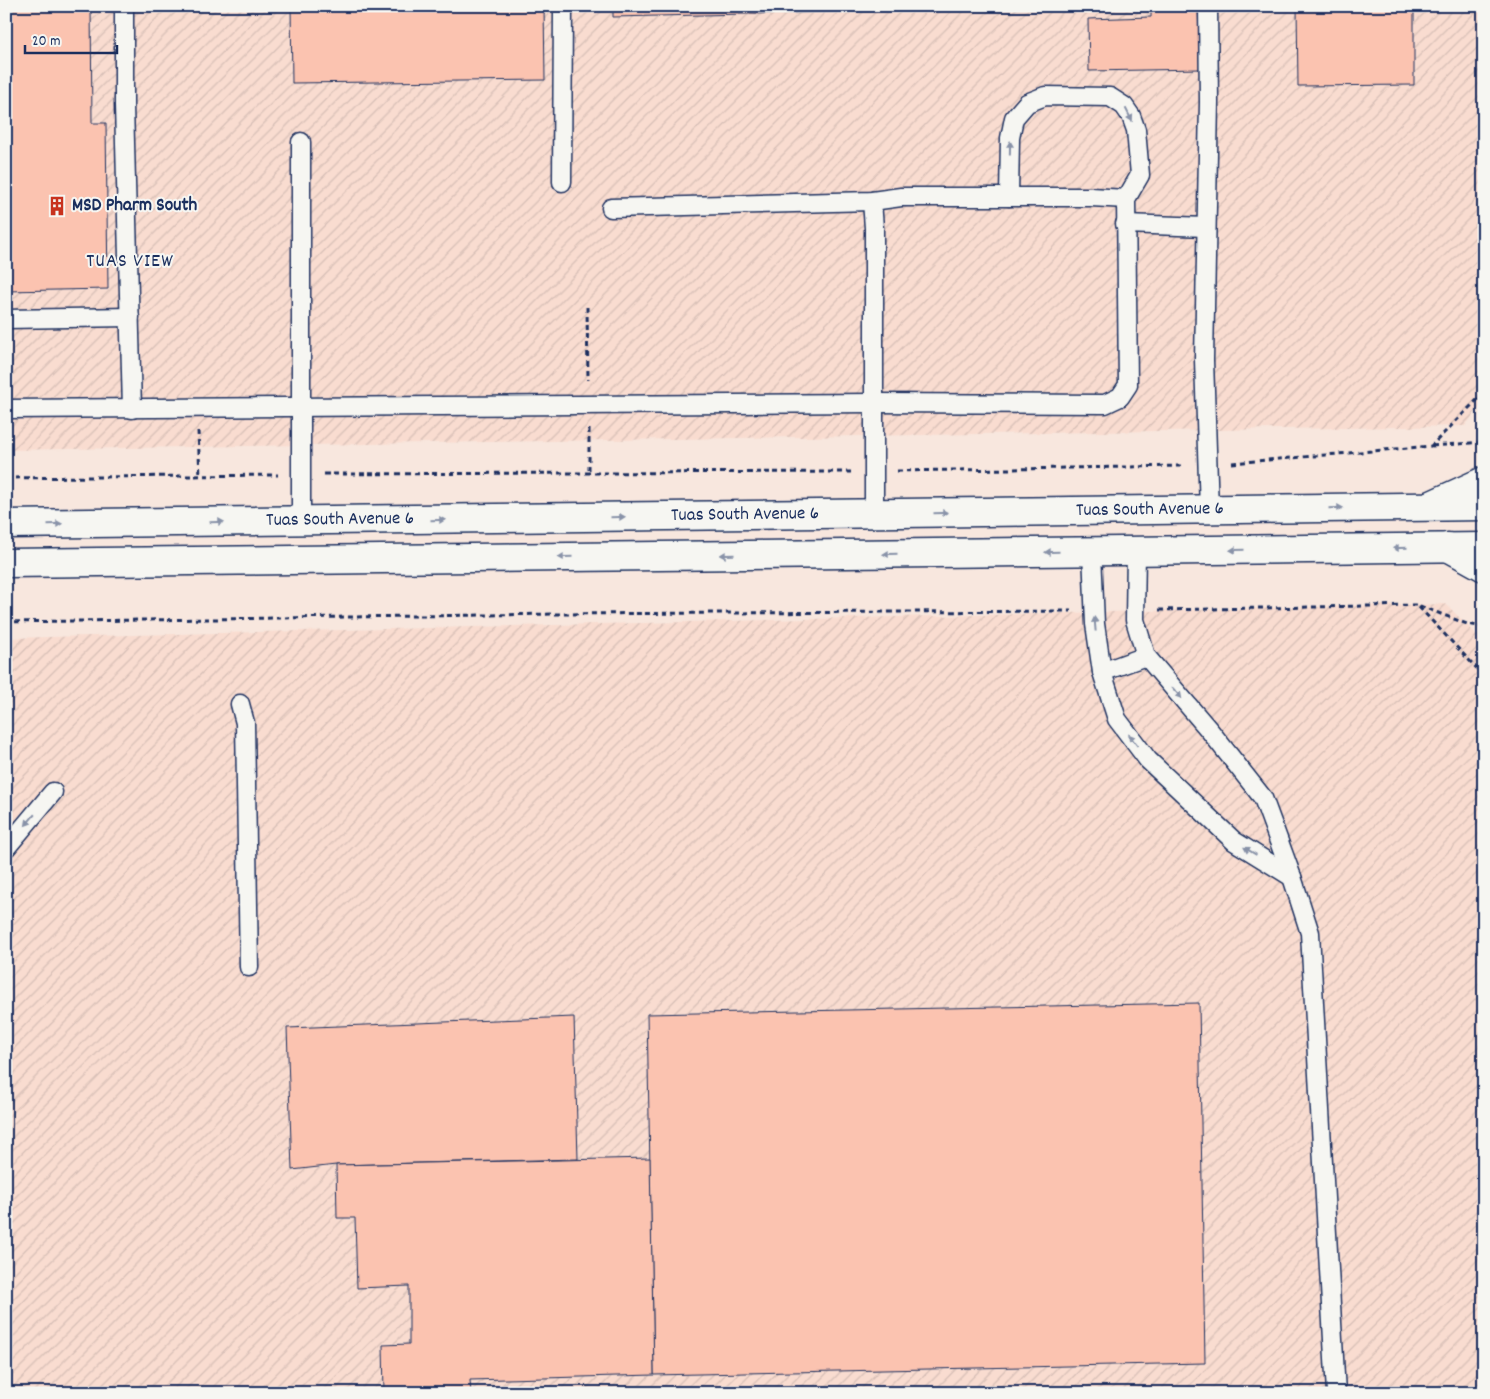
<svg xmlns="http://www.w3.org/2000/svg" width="1490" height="1399" font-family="Dekko,sans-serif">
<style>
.industrial{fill:url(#industrial-furrows)}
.building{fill:#fbc3b0;stroke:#1b2f5e}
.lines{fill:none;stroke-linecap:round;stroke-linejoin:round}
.lane-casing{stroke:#1b2f5e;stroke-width:21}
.street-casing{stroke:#1b2f5e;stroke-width:31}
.secondary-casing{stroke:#1b2f5e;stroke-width:31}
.path{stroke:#1b2f5e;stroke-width:3;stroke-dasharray:5 4;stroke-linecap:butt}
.lane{stroke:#f6f6f2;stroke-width:18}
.street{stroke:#f6f6f2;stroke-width:28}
.secondary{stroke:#f6f6f2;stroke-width:28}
.oneway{fill:#8892a8}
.labels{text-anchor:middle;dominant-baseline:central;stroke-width:4;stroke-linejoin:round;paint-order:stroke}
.poi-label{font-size:19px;font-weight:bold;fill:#1b2f5e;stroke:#f6f6f2;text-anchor:start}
.street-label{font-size:19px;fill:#1b2f5e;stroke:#f6f6f2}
.neighbourhood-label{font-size:20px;letter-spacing:1px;fill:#1b2f5e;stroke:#f6f6f2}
</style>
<defs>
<pattern id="industrial-furrows" width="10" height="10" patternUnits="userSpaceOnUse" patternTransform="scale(1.25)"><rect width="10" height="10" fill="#f9dcd0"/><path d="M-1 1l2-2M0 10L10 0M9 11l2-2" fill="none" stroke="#d5bdb5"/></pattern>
</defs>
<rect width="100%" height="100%" fill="#f8e7de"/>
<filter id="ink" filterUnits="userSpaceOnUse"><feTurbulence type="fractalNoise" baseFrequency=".02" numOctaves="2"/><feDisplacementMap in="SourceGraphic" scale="10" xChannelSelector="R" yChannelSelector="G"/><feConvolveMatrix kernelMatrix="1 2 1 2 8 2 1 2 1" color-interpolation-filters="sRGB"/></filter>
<g filter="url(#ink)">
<g class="industrial">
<path d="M 6,6 L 1484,6 L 1484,401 L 1465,426 L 6,450 Z"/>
<path d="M 1446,604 L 1484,642 L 1484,1393 L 6,1393 L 6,638 Z"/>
</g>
<g class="building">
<path d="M 6,6 L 91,6 L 92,123 L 106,123 L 108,289 L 6,291 Z"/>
<path d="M 291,6 L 544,6 L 545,80 L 292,83 Z"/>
<path d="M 613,6 L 1055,6 L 1055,7 L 613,17 Z"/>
<path d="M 1151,6 L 1198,6 L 1200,69 L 1089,71 L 1088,19 L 1151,17 Z"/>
<path d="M 1297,6 L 1414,6 L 1414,85 L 1298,86 Z"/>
<path d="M 1199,1003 L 1205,1363 L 654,1375 L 647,1014 Z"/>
<path d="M 574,1017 L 578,1159 L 336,1165 L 292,1170 L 287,1028 Z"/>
<path d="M 650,1158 L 654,1375 L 470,1380 L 471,1393 L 384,1393 L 383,1345 L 409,1344 L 409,1286 L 357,1288 L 355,1218 L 337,1218 L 336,1165 Z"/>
</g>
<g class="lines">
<defs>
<g id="lane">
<path d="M 124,6 L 124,105 L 132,409"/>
<path d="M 1208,6 L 1209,102 L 1204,360 L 1209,510"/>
<path d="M 301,142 L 301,521"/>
<path d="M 562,182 L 563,6"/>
<path d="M 872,201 L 874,228 L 874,514"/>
<path d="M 611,208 L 872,201 L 901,197 L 1091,197 L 1126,199"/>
<path d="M 1125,224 L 1206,227"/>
<path d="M 6,319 L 130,317"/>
<path d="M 6,409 L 875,403 L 1105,404 L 1120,397 L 1128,385 L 1126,199 L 1140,175 L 1136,130 L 1131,116 L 1124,106 L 1110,97 L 1045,96 L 1027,103 L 1014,118 L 1010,138 L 1009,197"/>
<path d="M 1136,551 L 1135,620 L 1146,656 L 1210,731 L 1263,798 L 1292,877 L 1310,933 L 1336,1393"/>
<path d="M 1092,552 L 1095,624 L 1102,672 L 1117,719 L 1148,760 L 1234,841 L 1292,877"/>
<path d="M 1102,672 L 1146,656"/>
<path d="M 240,704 L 245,723 L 249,967"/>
<path d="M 6,848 L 53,792"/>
</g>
<g id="street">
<path id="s1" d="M 6,524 L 1484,506"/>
<path d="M 6,563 L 1484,547"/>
</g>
<g id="secondary">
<path d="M 1429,506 L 1484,481"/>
<path d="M 1448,547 L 1484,567"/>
</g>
</defs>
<use href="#lane" class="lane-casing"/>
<use href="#street" class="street-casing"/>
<use href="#secondary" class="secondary-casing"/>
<g class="path">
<path d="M 587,307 L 588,380"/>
<path d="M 589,429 L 589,473"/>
<path d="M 198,431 L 200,476"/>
<path d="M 1432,446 L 1484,442"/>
<path d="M 1232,463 L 1431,446 L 1484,393"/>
<path d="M 897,471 L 1183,466"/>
<path d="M 324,474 L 851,472"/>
<path d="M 6,478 L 278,475"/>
<path d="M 1420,606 L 1467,624 L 1484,627"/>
<path d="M 1159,610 L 1417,605 L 1484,676"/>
<path d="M 6,622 L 555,614 L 1071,611"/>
</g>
<use href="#lane" class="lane"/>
<use href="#street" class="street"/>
<use href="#secondary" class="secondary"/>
</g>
<defs><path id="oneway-solid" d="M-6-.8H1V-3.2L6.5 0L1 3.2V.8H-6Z" transform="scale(1.25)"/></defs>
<g class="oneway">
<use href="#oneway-solid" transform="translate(1129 115) rotate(63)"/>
<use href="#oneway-solid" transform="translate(1010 148) rotate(-89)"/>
<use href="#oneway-solid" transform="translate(1336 508) rotate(-1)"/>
<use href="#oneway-solid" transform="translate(941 513) rotate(-1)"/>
<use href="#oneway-solid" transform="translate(618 517) rotate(-1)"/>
<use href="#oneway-solid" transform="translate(438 520) rotate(-1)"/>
<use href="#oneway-solid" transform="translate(217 522) rotate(-1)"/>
<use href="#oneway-solid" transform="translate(55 524) rotate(-1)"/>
<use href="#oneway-solid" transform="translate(1400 548) rotate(179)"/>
<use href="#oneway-solid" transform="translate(1237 550) rotate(179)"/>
<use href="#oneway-solid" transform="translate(1052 552) rotate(179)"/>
<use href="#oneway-solid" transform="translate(890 554) rotate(179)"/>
<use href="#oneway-solid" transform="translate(727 555) rotate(179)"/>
<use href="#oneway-solid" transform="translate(565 557) rotate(179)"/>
<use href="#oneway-solid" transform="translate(1095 624) rotate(-95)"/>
<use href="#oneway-solid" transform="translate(1177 693) rotate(49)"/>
<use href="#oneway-solid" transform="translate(1133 740) rotate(-127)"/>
<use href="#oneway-solid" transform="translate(30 820) rotate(130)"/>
<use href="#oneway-solid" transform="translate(1250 851) rotate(-149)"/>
</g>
</g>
<defs>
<symbol id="building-bare" viewBox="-9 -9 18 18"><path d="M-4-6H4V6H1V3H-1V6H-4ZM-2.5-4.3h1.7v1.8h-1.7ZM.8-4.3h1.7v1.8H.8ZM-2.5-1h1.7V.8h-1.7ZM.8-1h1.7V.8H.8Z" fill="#c8321e" stroke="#f6f6f2" stroke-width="2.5" paint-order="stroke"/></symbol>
</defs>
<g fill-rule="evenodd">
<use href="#building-bare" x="43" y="192" width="28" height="28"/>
</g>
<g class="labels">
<g class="poi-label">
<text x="72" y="206">MSD Pharm South</text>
</g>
<g class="street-label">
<text stroke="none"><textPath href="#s1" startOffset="1144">Tuas South Avenue 6</textPath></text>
<text stroke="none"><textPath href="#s1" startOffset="739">Tuas South Avenue 6</textPath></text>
<text stroke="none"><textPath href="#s1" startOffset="334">Tuas South Avenue 6</textPath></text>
</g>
<g class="neighbourhood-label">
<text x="130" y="262">TUAS VIEW</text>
</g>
</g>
<rect width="1490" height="1399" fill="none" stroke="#f6f6f2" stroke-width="25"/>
<rect x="12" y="12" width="1465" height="1374" fill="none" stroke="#1b2f5e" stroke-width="2" filter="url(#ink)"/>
<path d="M25 45v8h92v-8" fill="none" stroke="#1b2f5e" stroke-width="2.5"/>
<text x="32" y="45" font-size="15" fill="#1b2f5e" stroke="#f6f6f2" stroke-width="4" paint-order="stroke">20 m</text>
</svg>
